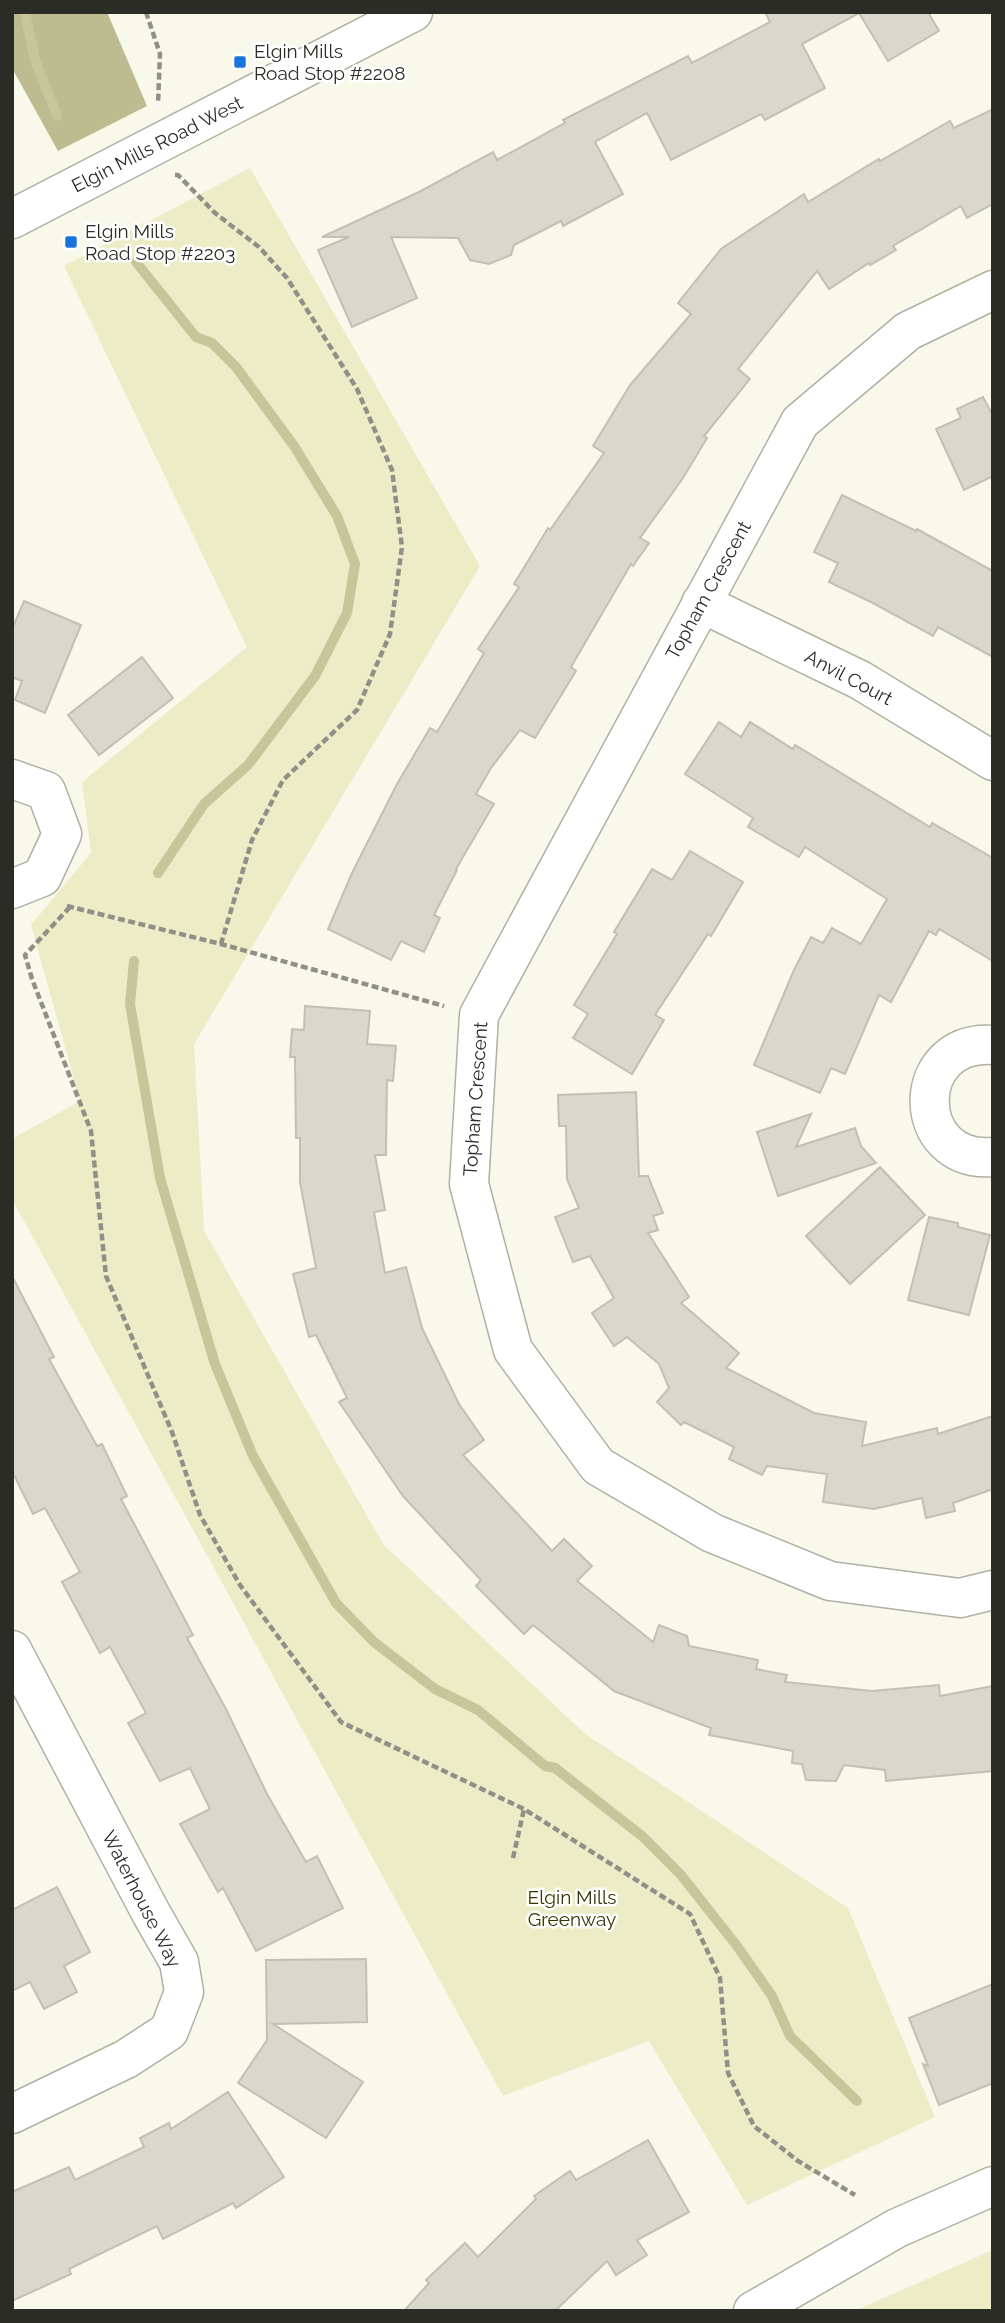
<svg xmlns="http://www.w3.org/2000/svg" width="1005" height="2323" font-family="Raleway,sans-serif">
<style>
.green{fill:#ececc7}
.forest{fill:#bdbb90}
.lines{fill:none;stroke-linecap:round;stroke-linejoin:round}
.stream{stroke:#c7c59a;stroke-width:10}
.building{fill:#d8d8cc;stroke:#c0c0b4;stroke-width:2}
.minor-casing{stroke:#b0b0a4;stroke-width:41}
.tertiary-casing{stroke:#b0b0a4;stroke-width:41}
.secondary-casing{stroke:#b0b0a4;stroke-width:41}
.path{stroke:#909087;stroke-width:4.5;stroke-dasharray:7 3.5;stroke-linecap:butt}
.minor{stroke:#fff;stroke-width:38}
.tertiary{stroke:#fff;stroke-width:38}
.secondary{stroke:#fff;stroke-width:38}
.poi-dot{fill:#1973dc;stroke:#fff;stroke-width:2.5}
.labels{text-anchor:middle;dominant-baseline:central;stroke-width:5;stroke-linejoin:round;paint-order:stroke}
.poi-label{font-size:19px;fill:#2c2c27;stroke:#fff;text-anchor:start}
.street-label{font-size:19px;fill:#2c2c27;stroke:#fff}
.park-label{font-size:19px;fill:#393500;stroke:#fff}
</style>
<rect width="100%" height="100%" fill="#f8f8eb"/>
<g class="green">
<path d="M 250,168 L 480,566 L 194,1044 L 204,1231 L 383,1544 L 584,1733 L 848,1908 L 935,2117 L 747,2205 L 649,2041 L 503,2096 L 12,1199 L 12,1139 L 80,1101 L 31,925 L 91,853 L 82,782 L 247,647 L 64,266 Z"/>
<path d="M 993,2250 L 993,2311 L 854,2311 Z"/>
</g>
<path class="forest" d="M 12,12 L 107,12 L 147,106 L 58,151 L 12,68 Z"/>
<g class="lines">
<g class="stream">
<path d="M 25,12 L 35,60 L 57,116"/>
<path d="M 136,262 L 196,337 L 212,343 L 236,367 L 294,446 L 337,516 L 355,564 L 347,613 L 315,676 L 248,765 L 204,804 L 158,873"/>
<path d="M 134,961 L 130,1004 L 160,1178 L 215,1364 L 253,1456 L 336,1603 L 374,1642 L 435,1689 L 478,1710 L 545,1766 L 555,1768 L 642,1836 L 681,1875 L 737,1946 L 772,1996 L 790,2036 L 857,2101"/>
</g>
</g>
<g class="building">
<path d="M 765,12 L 928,12 L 939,31 L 888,61 L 859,13 L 802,44 L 825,88 L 765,120 L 761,114 L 671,160 L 647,113 L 595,142 L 623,194 L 563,226 L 561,221 L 514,245 L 511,255 L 489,264 L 470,260 L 458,238 L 391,237 L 417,298 L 352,327 L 318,250 L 349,237 L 322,237 L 419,192 L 493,152 L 497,160 L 565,123 L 563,120 L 688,56 L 692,63 L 770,22 Z"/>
<path d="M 993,109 L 993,204 L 967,218 L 961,206 L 893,246 L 896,250 L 870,265 L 869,263 L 829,289 L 817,271 L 738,369 L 750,379 L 704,436 L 707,438 L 683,478 L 640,538 L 649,543 L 633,566 L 631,564 L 571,667 L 576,671 L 535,738 L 520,730 L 491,768 L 476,794 L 494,804 L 456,869 L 457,870 L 434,915 L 440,918 L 424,952 L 401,941 L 391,960 L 328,929 L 352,873 L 397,784 L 430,728 L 437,732 L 484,653 L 478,649 L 519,587 L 514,584 L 548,528 L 550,530 L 604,453 L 593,446 L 630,385 L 691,314 L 678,303 L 721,249 L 804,194 L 808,202 L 879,159 L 880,161 L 950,121 L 954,128 Z"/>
<path d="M 983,397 L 993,416 L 993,476 L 964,490 L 936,429 L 961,418 L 957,409 Z"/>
<path d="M 842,495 L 916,531 L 917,529 L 993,571 L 993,657 L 938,627 L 933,636 L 873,603 L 829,582 L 838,563 L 814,552 Z"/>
<path d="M 24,601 L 81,625 L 45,713 L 15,700 L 22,681 L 12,677 L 12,629 Z"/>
<path d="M 142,657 L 173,698 L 99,755 L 68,715 Z"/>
<path d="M 719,722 L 741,737 L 750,722 L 793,749 L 795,745 L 930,827 L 932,823 L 993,858 L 993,961 L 939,929 L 936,935 L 929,931 L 891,1002 L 879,995 L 845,1074 L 831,1068 L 820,1093 L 754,1065 L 794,970 L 811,937 L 823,943 L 832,928 L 861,944 L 887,899 L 805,847 L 799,857 L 748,827 L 753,818 L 685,774 Z"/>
<path d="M 690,851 L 743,882 L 711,936 L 708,934 L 655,1015 L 664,1020 L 632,1074 L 573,1038 L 588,1014 L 574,1005 L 617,934 L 614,932 L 652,869 L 672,880 Z"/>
<path d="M 305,1006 L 370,1011 L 367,1044 L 396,1046 L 393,1081 L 387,1080 L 386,1155 L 375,1155 L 385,1210 L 374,1212 L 385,1273 L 406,1267 L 422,1328 L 459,1404 L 484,1440 L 463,1455 L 552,1551 L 564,1539 L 592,1566 L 577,1581 L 653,1642 L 659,1625 L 687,1636 L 689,1646 L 758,1660 L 756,1669 L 787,1675 L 785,1682 L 872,1691 L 939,1685 L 940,1696 L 993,1686 L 993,1771 L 886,1781 L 885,1770 L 844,1765 L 836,1781 L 806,1780 L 802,1764 L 792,1763 L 793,1751 L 709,1735 L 711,1728 L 614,1691 L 533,1625 L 524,1634 L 476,1586 L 481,1580 L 403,1496 L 339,1402 L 347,1398 L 316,1335 L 309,1337 L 293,1274 L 316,1268 L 300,1182 L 300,1138 L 296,1138 L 295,1057 L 290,1057 L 292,1029 L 304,1030 Z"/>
<path d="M 636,1092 L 639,1176 L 648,1176 L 663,1213 L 653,1216 L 658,1230 L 648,1233 L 689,1297 L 681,1303 L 739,1353 L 726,1368 L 814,1413 L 866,1422 L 862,1446 L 937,1428 L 938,1434 L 993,1416 L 993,1489 L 953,1503 L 955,1511 L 926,1518 L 922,1498 L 874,1509 L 823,1502 L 827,1474 L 767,1466 L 762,1475 L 729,1459 L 734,1447 L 684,1422 L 681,1425 L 657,1402 L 669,1388 L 659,1364 L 627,1337 L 614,1346 L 592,1313 L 614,1298 L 590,1256 L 573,1262 L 555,1217 L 579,1208 L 567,1179 L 566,1126 L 559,1126 L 558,1095 Z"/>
<path d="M 811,1114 L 796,1147 L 855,1128 L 861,1146 L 876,1163 L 778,1196 L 757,1132 Z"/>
<path d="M 880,1167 L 925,1215 L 850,1284 L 806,1236 Z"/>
<path d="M 929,1217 L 958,1223 L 958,1227 L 990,1235 L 969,1315 L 908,1300 Z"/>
<path d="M 12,1276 L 54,1357 L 49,1359 L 97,1446 L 102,1444 L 127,1496 L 121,1499 L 193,1635 L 187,1638 L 226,1709 L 267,1794 L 306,1862 L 317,1856 L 343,1908 L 256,1951 L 223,1888 L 218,1892 L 180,1824 L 210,1809 L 190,1768 L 160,1781 L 128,1723 L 146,1713 L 110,1647 L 100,1653 L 62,1582 L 80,1572 L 45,1508 L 33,1514 L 12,1471 Z"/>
<path d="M 57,1887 L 90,1952 L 64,1966 L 77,1992 L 44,2009 L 30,1982 L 12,1991 L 12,1910 Z"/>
<path d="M 366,1959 L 367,2022 L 273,2024 L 363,2082 L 326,2138 L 238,2083 L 267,2040 L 266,1960 Z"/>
<path d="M 993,1984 L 993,2083 L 939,2105 L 923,2064 L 928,2066 L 909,2018 Z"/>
<path d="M 228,2092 L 284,2177 L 236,2208 L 233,2203 L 163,2239 L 157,2226 L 69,2269 L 71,2274 L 12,2301 L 12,2192 L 69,2167 L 75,2180 L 144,2147 L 140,2138 L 169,2123 L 171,2129 Z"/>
<path d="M 648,2140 L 689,2212 L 637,2240 L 647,2255 L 616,2275 L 607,2261 L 555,2311 L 404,2311 L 429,2283 L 426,2280 L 465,2243 L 478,2257 L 536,2199 L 534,2196 L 570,2171 L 576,2180 Z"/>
</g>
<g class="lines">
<defs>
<g id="minor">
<path d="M 993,290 L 908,331 L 800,422 L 479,1015 L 469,1184 L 513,1350 L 598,1466 L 712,1533 L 830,1581 L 960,1598 L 993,1590"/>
<path d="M 701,603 L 860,680 L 993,761"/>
<path d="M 12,779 L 46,791 L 62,834 L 42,877 L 12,889"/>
<path d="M 993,1045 C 908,1039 909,1164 993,1157"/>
<path d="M 12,1650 L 151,1913 L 179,1962 L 184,1992 L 169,2031 L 126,2059 L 12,2114"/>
</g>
<path id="tertiary" d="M 753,2311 L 897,2228 L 993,2186"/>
<path id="secondary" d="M 12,219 L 413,12"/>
</defs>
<use href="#minor" class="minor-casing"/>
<use href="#tertiary" class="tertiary-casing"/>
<use href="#secondary" class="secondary-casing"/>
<g class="path">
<path d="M 146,12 L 160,54 L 158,104"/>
<path d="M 175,175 L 178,175 L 215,213 L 259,247 L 287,278 L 357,389 L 392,470 L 402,547 L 390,634 L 357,710 L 283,780 L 252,840 L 221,944"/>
<path d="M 67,906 L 221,944 L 444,1006"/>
<path d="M 70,907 L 25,955 L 32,979 L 91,1131 L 106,1276 L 172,1432 L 200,1515 L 240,1585 L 341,1722 L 524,1809 L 690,1914 L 720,1978 L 728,2073 L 754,2126 L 798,2161 L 855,2195"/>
<path d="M 513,1858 L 524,1809"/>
</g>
<use href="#minor" class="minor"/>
<use href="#tertiary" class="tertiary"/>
<use href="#secondary" class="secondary"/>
</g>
<g class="poi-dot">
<rect x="233" y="55" width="14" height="14" rx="3.5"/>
<rect x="64" y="235" width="14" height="14" rx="3.5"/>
</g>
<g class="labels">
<g class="poi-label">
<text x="254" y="51">Elgin Mills<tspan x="254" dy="22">Road Stop #2208</tspan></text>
<text x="85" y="231">Elgin Mills<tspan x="85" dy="22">Road Stop #2203</tspan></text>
</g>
<g class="street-label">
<text transform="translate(157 144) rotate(-27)">Elgin Mills Road West</text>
<text transform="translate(708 590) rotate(-61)">Topham Crescent</text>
<text transform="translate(849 677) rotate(28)">Anvil Court</text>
<text transform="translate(475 1099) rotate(-86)">Topham Crescent</text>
<text transform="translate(142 1899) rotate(63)">Waterhouse Way</text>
</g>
<g class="park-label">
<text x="572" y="1897">Elgin Mills<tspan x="572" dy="22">Greenway</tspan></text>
</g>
</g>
<rect width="1005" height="2323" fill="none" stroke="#2c2c27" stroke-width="28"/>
</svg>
